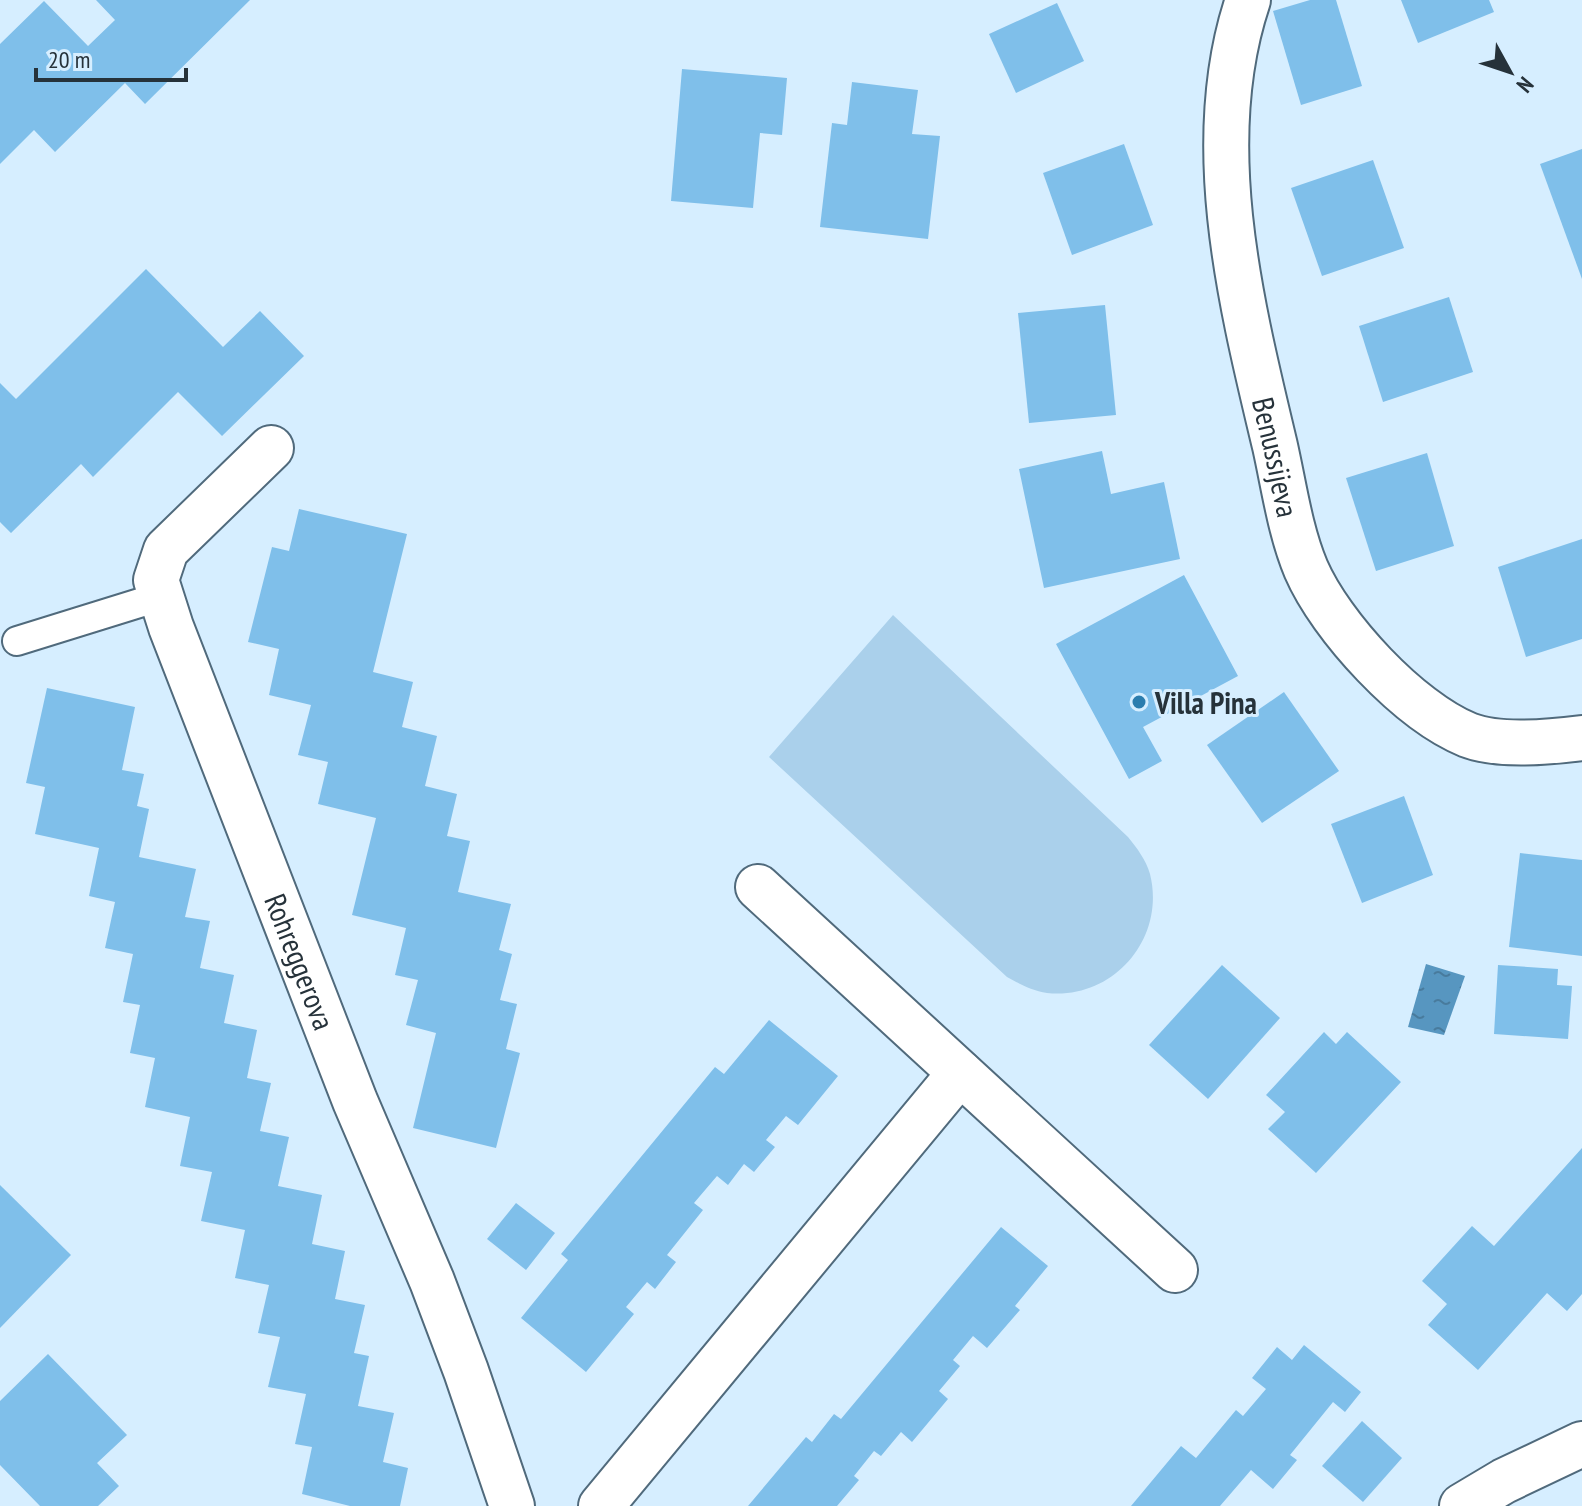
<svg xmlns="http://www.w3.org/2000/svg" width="1582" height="1506" font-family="'PT Sans Narrow',sans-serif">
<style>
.garden{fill:#aad0eb}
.water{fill:url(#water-ripples)}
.building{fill:#7fbfea}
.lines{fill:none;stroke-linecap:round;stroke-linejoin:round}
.service-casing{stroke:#506a7c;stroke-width:32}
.minor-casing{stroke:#506a7c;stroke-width:48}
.service{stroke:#fff;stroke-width:28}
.minor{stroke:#fff;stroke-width:44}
.poi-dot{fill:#2b7dae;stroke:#d6eeff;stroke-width:3}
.labels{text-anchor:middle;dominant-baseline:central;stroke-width:6;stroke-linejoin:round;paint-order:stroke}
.street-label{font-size:30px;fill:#26323a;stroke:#d6eeff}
.poi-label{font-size:30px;font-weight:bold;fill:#26323a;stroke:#d6eeff;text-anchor:start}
</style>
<defs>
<pattern id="water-ripples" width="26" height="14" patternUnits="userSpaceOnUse" patternTransform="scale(2)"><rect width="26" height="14" fill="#5796c0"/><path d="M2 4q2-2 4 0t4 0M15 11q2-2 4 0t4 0" fill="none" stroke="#487b9d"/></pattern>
</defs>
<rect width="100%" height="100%" fill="#d6eeff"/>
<path class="garden" d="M 893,615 L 1128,837 C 1137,848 1146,860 1150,874 C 1166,938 1114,1000 1047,993 C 1032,991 1020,984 1007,977 L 769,757 Z"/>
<path class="water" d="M 1426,964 L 1465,976 L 1444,1035 L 1408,1027 Z"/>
<g class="building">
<path d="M 96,0 L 250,0 L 145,104 L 125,83 L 55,152 L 34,130 L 0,164 L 0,44 L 44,1 L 88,46 L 115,20 Z"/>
<path d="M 1310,0 L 1336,0 L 1362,86 L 1301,105 L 1273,11 Z"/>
<path d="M 1401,0 L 1489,0 L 1494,12 L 1418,43 Z"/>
<path d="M 1057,3 L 1084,61 L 1016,93 L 989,34 Z"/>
<path d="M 682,69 L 787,78 L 782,135 L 760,133 L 753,208 L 671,201 Z"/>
<path d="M 852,82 L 918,90 L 912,134 L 940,136 L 928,239 L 820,227 L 832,123 L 847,125 Z"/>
<path d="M 1124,144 L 1153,225 L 1072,255 L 1043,173 Z"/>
<path d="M 1582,149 L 1582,279 L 1540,164 Z"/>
<path d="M 1373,160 L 1404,248 L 1322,276 L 1291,188 Z"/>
<path d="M 146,269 L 223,347 L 260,311 L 304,356 L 222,436 L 178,392 L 93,477 L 81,464 L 11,533 L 0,522 L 0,383 L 16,399 Z"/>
<path d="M 1449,297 L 1473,372 L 1383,402 L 1359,326 Z"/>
<path d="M 1105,305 L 1116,415 L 1029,423 L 1018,313 Z"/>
<path d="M 1102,451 L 1111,494 L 1164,482 L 1180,559 L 1044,588 L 1019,469 Z"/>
<path d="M 1427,453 L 1454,546 L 1376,571 L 1346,478 Z"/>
<path d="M 299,509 L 407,534 L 373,672 L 413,682 L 402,727 L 437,736 L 425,786 L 457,794 L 447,836 L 470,841 L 458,892 L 511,904 L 499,950 L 512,954 L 500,1000 L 517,1004 L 506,1049 L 520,1053 L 496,1148 L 413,1128 L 436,1033 L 406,1025 L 418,980 L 395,975 L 406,928 L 352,915 L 376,818 L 318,804 L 328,762 L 298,755 L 311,705 L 269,695 L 279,649 L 248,642 L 272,547 L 289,551 Z"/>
<path d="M 1582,539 L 1582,639 L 1526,657 L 1498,567 Z"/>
<path d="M 1184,575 L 1238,676 L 1143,727 L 1162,761 L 1129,779 L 1056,644 Z"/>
<path d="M 47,688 L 135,707 L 122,770 L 144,774 L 137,806 L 149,809 L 139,857 L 196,869 L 185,917 L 210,921 L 200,968 L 234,975 L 224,1023 L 257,1030 L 247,1078 L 271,1083 L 260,1131 L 289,1137 L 278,1186 L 322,1195 L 312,1244 L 345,1251 L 335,1299 L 365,1305 L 354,1353 L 369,1356 L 358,1406 L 394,1413 L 383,1462 L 408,1468 L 400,1506 L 350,1506 L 302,1494 L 312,1447 L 295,1444 L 306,1394 L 268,1387 L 280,1337 L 258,1333 L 269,1285 L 235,1278 L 245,1230 L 201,1221 L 212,1172 L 180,1166 L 190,1117 L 145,1107 L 155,1058 L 130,1053 L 140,1005 L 123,1002 L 133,954 L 105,948 L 115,902 L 89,896 L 99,848 L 35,834 L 45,787 L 26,783 Z"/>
<path d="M 1284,692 L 1339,771 L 1262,823 L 1207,745 Z"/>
<path d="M 1404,796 L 1433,875 L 1362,903 L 1331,824 Z"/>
<path d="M 1520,853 L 1582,860 L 1582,956 L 1509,947 Z"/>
<path d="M 1222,965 L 1280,1018 L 1208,1099 L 1149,1045 Z"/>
<path d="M 1498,965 L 1558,969 L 1557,985 L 1572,986 L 1568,1039 L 1494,1034 Z"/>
<path d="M 769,1020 L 838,1076 L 798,1125 L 786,1116 L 766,1140 L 775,1147 L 754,1172 L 744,1164 L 728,1185 L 717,1176 L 694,1203 L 703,1210 L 667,1255 L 676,1262 L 655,1289 L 647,1282 L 626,1307 L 634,1314 L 586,1372 L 521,1318 L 568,1260 L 561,1254 L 715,1067 L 724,1074 Z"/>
<path d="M 1324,1032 L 1336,1044 L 1347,1032 L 1401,1082 L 1316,1173 L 1268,1129 L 1285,1112 L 1266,1095 Z"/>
<path d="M 1582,1148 L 1582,1294 L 1567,1311 L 1547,1293 L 1478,1370 L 1428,1325 L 1447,1304 L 1422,1281 L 1472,1226 L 1494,1246 Z"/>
<path d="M 0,1185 L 71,1255 L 0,1328 Z"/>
<path d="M 516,1203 L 555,1233 L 526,1270 L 487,1239 Z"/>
<path d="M 1001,1227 L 1048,1266 L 1015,1306 L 1020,1310 L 987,1348 L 973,1336 L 953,1360 L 960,1366 L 939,1391 L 948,1399 L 912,1442 L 901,1432 L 881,1456 L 874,1451 L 854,1476 L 859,1480 L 837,1506 L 748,1506 L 806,1437 L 812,1442 L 834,1414 L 841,1419 Z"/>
<path d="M 1304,1345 L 1361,1392 L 1345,1412 L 1333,1402 L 1290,1455 L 1297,1460 L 1273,1489 L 1251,1470 L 1220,1506 L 1131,1506 L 1181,1446 L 1196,1458 L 1236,1410 L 1243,1416 L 1266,1389 L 1252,1378 L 1277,1347 L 1292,1360 Z"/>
<path d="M 48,1354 L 127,1435 L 97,1463 L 119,1486 L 98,1506 L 40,1506 L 0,1465 L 0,1401 Z"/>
<path d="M 1362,1421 L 1402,1458 L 1363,1502 L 1322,1466 Z"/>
</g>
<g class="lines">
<defs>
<path id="service" d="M 17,641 L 162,596"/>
<g id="minor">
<path id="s1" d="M 1248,0 C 1200,142 1241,304 1275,446 C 1284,486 1290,531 1306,569 C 1331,627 1409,711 1468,735 C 1499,747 1550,742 1582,738"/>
<path id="s2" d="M 271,448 L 166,550 L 156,580 L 171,627 L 355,1101 L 432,1281 L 466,1371 L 512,1506"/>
<path d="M 758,887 L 1175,1270"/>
<path d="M 601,1506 L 960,1073"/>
<path d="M 1462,1506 L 1504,1481 L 1582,1444"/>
</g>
</defs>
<use href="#service" class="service-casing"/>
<use href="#minor" class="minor-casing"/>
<use href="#service" class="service"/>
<use href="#minor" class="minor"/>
</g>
<circle class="poi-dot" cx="1139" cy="702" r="8"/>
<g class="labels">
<g class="street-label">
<text stroke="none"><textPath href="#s1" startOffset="464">Benussijeva</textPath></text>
<text stroke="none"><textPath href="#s2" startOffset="586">Rohreggerova</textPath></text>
</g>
<g class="poi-label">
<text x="1155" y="702">Villa Pina</text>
</g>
</g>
<g transform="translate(1510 72) rotate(130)" stroke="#d6eeff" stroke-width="6" paint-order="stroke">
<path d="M0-6L14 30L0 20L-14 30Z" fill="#26323a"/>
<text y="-12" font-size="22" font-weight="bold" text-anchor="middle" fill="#26323a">N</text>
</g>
<path d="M36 68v12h150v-12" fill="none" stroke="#26323a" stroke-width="4"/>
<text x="48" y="68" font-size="24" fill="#26323a" stroke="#d6eeff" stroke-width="6" paint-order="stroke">20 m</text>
</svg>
